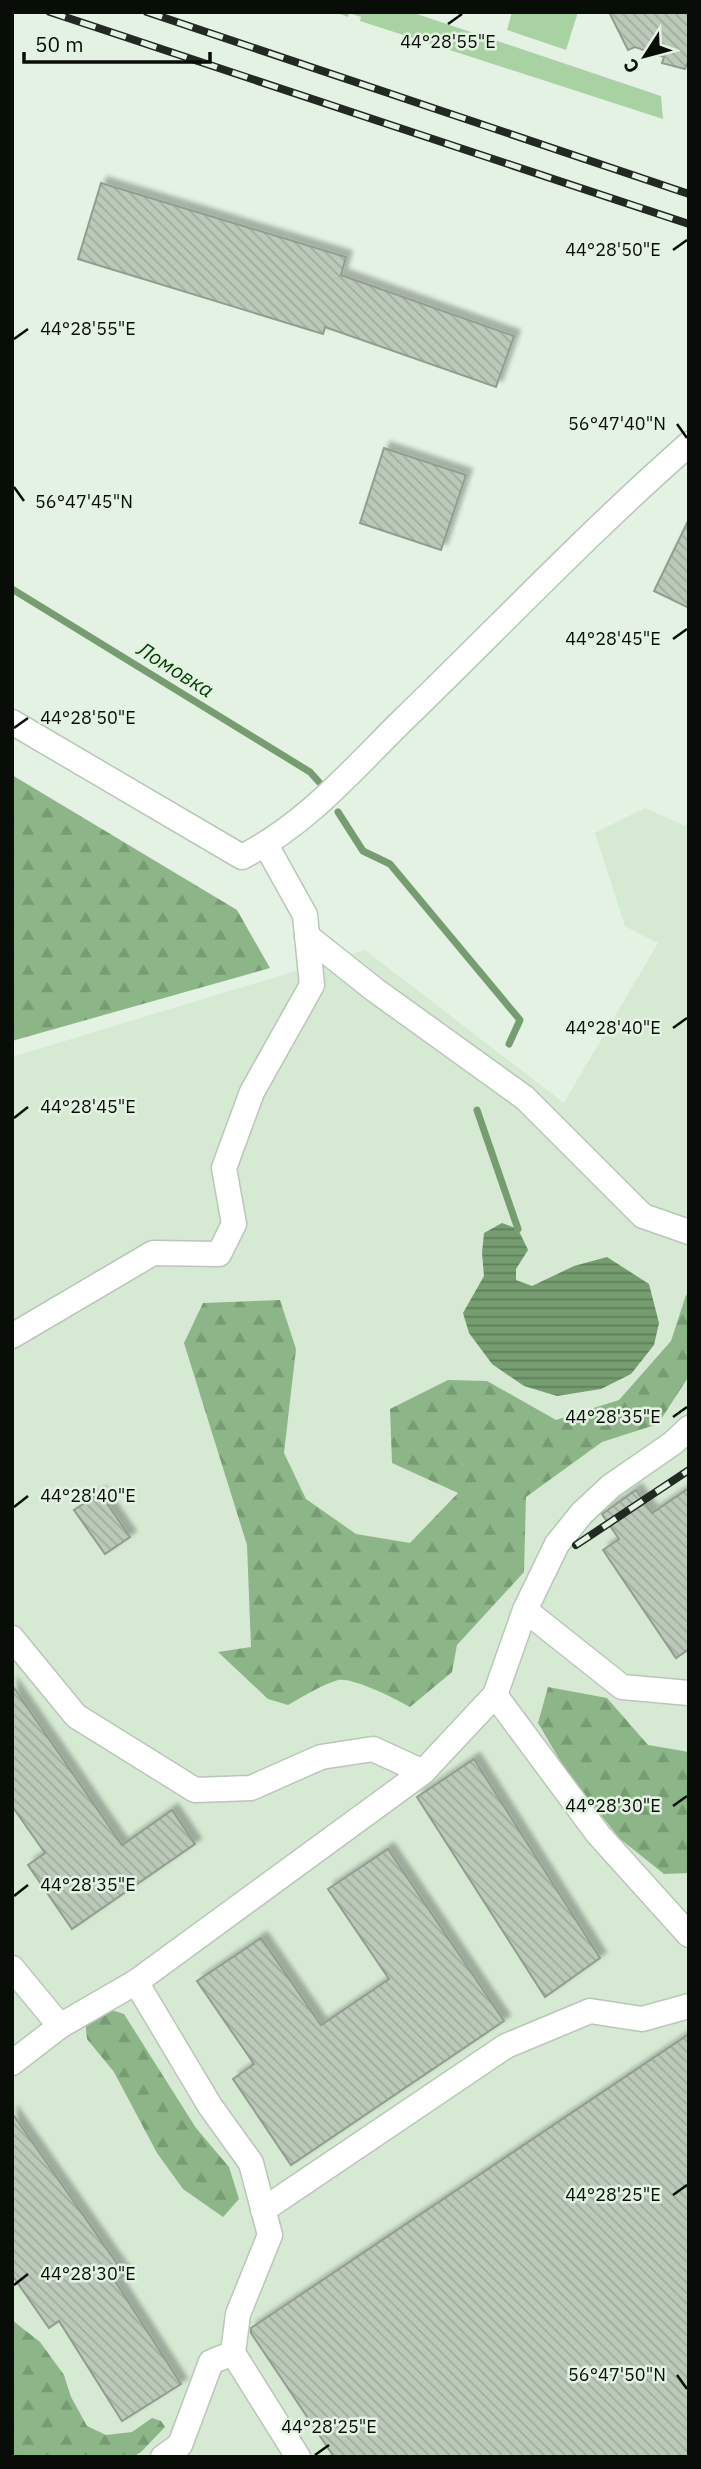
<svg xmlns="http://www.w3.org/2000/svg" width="701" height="2469" font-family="'IBM Plex Sans',sans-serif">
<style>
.built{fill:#d5e9d3}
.green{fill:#a8d2a2}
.forest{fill:url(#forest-firs)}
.water{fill:url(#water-rules)}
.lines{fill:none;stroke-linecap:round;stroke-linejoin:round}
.stream{stroke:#759d70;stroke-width:7}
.building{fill:url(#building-back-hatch);stroke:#919e8f;stroke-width:2;filter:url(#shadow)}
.minor-casing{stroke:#b9c7b8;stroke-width:27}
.minor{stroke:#fff;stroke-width:24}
.rail-casing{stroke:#222822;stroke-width:8}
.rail{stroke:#e3f2e2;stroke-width:5;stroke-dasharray:16;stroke-linecap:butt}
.ticks{fill:none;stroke:#080d08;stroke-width:2.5}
.labels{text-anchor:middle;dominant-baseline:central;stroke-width:5;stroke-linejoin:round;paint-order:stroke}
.water-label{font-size:21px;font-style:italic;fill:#003f00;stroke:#e3f2e2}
.ticks-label{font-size:18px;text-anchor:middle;fill:#080d08;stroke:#e3f2e2;stroke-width:5;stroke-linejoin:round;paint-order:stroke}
</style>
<defs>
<pattern id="forest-firs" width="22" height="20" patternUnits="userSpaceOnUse" patternTransform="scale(1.75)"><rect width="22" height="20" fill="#8cb687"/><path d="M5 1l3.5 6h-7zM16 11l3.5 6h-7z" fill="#779b73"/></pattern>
<pattern id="water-rules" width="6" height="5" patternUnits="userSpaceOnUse" patternTransform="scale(1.75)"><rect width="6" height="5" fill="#759d70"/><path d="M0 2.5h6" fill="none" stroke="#5e7e5a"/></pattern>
<pattern id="building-back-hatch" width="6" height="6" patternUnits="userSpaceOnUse" patternTransform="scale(1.75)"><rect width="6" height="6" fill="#bbc9b9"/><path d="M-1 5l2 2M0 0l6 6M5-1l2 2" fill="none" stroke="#9fab9e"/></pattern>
<filter id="shadow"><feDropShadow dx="6" dy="-6" stdDeviation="2" flood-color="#0004"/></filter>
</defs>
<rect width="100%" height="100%" fill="#e3f2e2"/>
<path class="built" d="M 645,808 L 685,826 L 689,819 L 689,2457 L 12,2457 L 12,1057 L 365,950 L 564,1103 L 658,943 L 625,926 L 595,833 Z"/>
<g class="green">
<path d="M 335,12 L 411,12 L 661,96 L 663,119 L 360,21 L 361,17 L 349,13 L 348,17 Z"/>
<path d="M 512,12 L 578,12 L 566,50 L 507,30 Z"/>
</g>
<g class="forest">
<path d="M 12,775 L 237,910 L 270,968 L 12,1041 Z"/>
<path d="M 689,1293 L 689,1376 L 658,1424 L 602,1442 L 526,1497 L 524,1572 L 457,1645 L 452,1672 L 410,1707 C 396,1699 353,1677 338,1680 C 321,1685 304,1696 288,1705 L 268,1699 L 218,1652 L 251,1647 L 247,1545 L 184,1343 L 203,1303 L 280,1300 L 296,1349 L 284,1453 L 306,1499 L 356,1534 L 410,1543 L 458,1493 L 392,1463 L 390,1409 L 448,1380 L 487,1381 L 556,1420 L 619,1400 L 671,1341 L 686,1295 Z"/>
<path d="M 548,1687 L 607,1698 L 648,1745 L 689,1752 L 689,1873 L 664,1874 L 619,1838 L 565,1769 L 538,1723 Z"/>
<path d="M 105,2008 L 124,2014 L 196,2128 L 229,2167 L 239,2199 L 223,2217 L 183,2189 L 157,2153 L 114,2072 L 87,2039 L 85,2019 Z"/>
<path d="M 12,2320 L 40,2342 L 64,2375 L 71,2397 L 87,2426 L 106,2435 L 132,2432 L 152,2418 L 161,2421 L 165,2427 L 141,2452 L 133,2457 L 12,2457 Z"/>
</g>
<path class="water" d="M 502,1223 L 518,1229 L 528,1250 L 516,1269 L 516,1280 L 532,1286 L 574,1266 L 607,1257 L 649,1284 L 659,1323 L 654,1345 L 631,1374 L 601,1389 L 557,1396 L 524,1386 L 492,1364 L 469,1333 L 463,1313 L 484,1276 L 482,1253 L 484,1233 Z"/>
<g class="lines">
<g class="stream">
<path d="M 12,589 L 310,772 L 319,782"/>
<path d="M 338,812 L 363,851 L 390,864 L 520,1020 L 509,1044"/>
<path d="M 477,1110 L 518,1229"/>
</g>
</g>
<g class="building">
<path d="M 609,12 L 689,12 L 689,59 L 685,69 L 662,63 L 664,57 L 635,47 L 628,50 Z"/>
<path d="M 101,183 L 346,257 L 341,275 L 514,336 L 496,387 L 325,327 L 323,334 L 78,259 Z"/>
<path d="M 384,448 L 466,475 L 441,550 L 360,523 Z"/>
<path d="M 689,519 L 689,608 L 654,591 Z"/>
<path d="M 689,1488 L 689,1649 L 676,1658 L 603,1550 L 619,1539 L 602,1514 L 636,1490 L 652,1513 Z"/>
<path d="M 100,1493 L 130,1537 L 105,1554 L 74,1510 Z"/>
<path d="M 12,1685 L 122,1845 L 172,1810 L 195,1844 L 72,1929 L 28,1865 L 45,1853 L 12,1806 Z"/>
<path d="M 474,1759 L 600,1958 L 545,1997 L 417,1797 Z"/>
<path d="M 388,1849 L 504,2021 L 291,2165 L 233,2079 L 254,2064 L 197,1981 L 261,1938 L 321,2025 L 389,1979 L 328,1889 Z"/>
<path d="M 689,2034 L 689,2457 L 334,2457 L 251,2333 L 251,2328 Z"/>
<path d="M 12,2113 L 125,2275 L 115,2281 L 181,2384 L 122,2421 L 59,2321 L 49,2328 L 12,2275 Z"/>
</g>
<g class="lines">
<defs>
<g id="minor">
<path d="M 12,722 L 242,857 C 308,823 351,771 403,720 C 498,628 589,532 689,444"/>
<path d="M 307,936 L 375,990 L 525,1098 L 643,1216 L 689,1232"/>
<path d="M 12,1336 L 153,1253 L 219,1254 L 234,1224 L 224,1168 L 252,1092 L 312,985 L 305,915 L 266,845"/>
<path d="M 525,1610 L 622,1687 L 689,1693"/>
<path d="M 12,1638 L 76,1716 L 195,1790 L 251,1788 L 321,1757 L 373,1749 L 423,1772"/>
<path d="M 495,1695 L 598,1834 L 689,1935"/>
<path d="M 12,1968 L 60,2026"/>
<path d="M 136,1982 L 210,2106 L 251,2163 L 270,2235 L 238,2314 L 233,2353 L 298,2457"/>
<path d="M 12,2063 L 60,2026 L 136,1982 L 423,1772 L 495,1695 L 525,1610 L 557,1544 L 582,1513 L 611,1486 L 673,1443 L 689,1428"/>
<path d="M 263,2210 L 506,2046 L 590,2011 L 642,2019 L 689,2006"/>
<path d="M 163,2457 L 180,2445 L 211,2362 L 233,2353"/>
</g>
</defs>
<use href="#minor" class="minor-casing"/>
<use href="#minor" class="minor"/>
<defs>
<g id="rail">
<path d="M 50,12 L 689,224"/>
<path d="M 147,12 L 689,194"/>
<path d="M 576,1545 L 689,1470"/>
</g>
</defs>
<use href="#rail" class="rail-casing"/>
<use href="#rail" class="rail"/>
</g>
<path class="ticks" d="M 448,24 L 462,14M 673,250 L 687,240M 14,339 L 28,329M 677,424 L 687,438M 14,487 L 24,501M 673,639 L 687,629M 14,728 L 28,718M 673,1028 L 687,1018M 14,1118 L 28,1107M 673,1417 L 687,1407M 14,1507 L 28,1496M 673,1806 L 687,1796M 14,1896 L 28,1885M 673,2195 L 687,2185M 14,2285 L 28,2274M 677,2375 L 687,2389M 315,2455 L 329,2445"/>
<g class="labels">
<g class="water-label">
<text transform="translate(176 669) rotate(32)">Ломовка</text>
</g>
</g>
<g class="ticks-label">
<text x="448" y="48">44°28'55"E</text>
<text x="613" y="256">44°28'50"E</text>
<text x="88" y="335">44°28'55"E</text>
<text x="617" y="430">56°47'40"N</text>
<text x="84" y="508">56°47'45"N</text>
<text x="613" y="645">44°28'45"E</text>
<text x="88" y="724">44°28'50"E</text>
<text x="613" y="1034">44°28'40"E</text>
<text x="88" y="1113">44°28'45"E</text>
<text x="613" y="1423">44°28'35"E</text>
<text x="88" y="1502">44°28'40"E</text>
<text x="613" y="1812">44°28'30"E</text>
<text x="88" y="1891">44°28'35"E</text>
<text x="613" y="2201">44°28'25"E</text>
<text x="88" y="2280">44°28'30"E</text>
<text x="617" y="2381">56°47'50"N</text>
<text x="329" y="2433">44°28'25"E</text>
</g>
<rect width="701" height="2469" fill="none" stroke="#080d08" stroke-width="28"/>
<g transform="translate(645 56) rotate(234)" stroke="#e3f2e2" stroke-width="5" paint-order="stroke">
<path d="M0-5L12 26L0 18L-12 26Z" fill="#080d08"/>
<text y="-10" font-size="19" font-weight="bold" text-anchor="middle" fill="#080d08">С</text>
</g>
<path d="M24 52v10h186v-10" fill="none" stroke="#080d08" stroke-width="3.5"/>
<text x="35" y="52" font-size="21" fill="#080d08" stroke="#e3f2e2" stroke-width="5" paint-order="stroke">50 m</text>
</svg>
